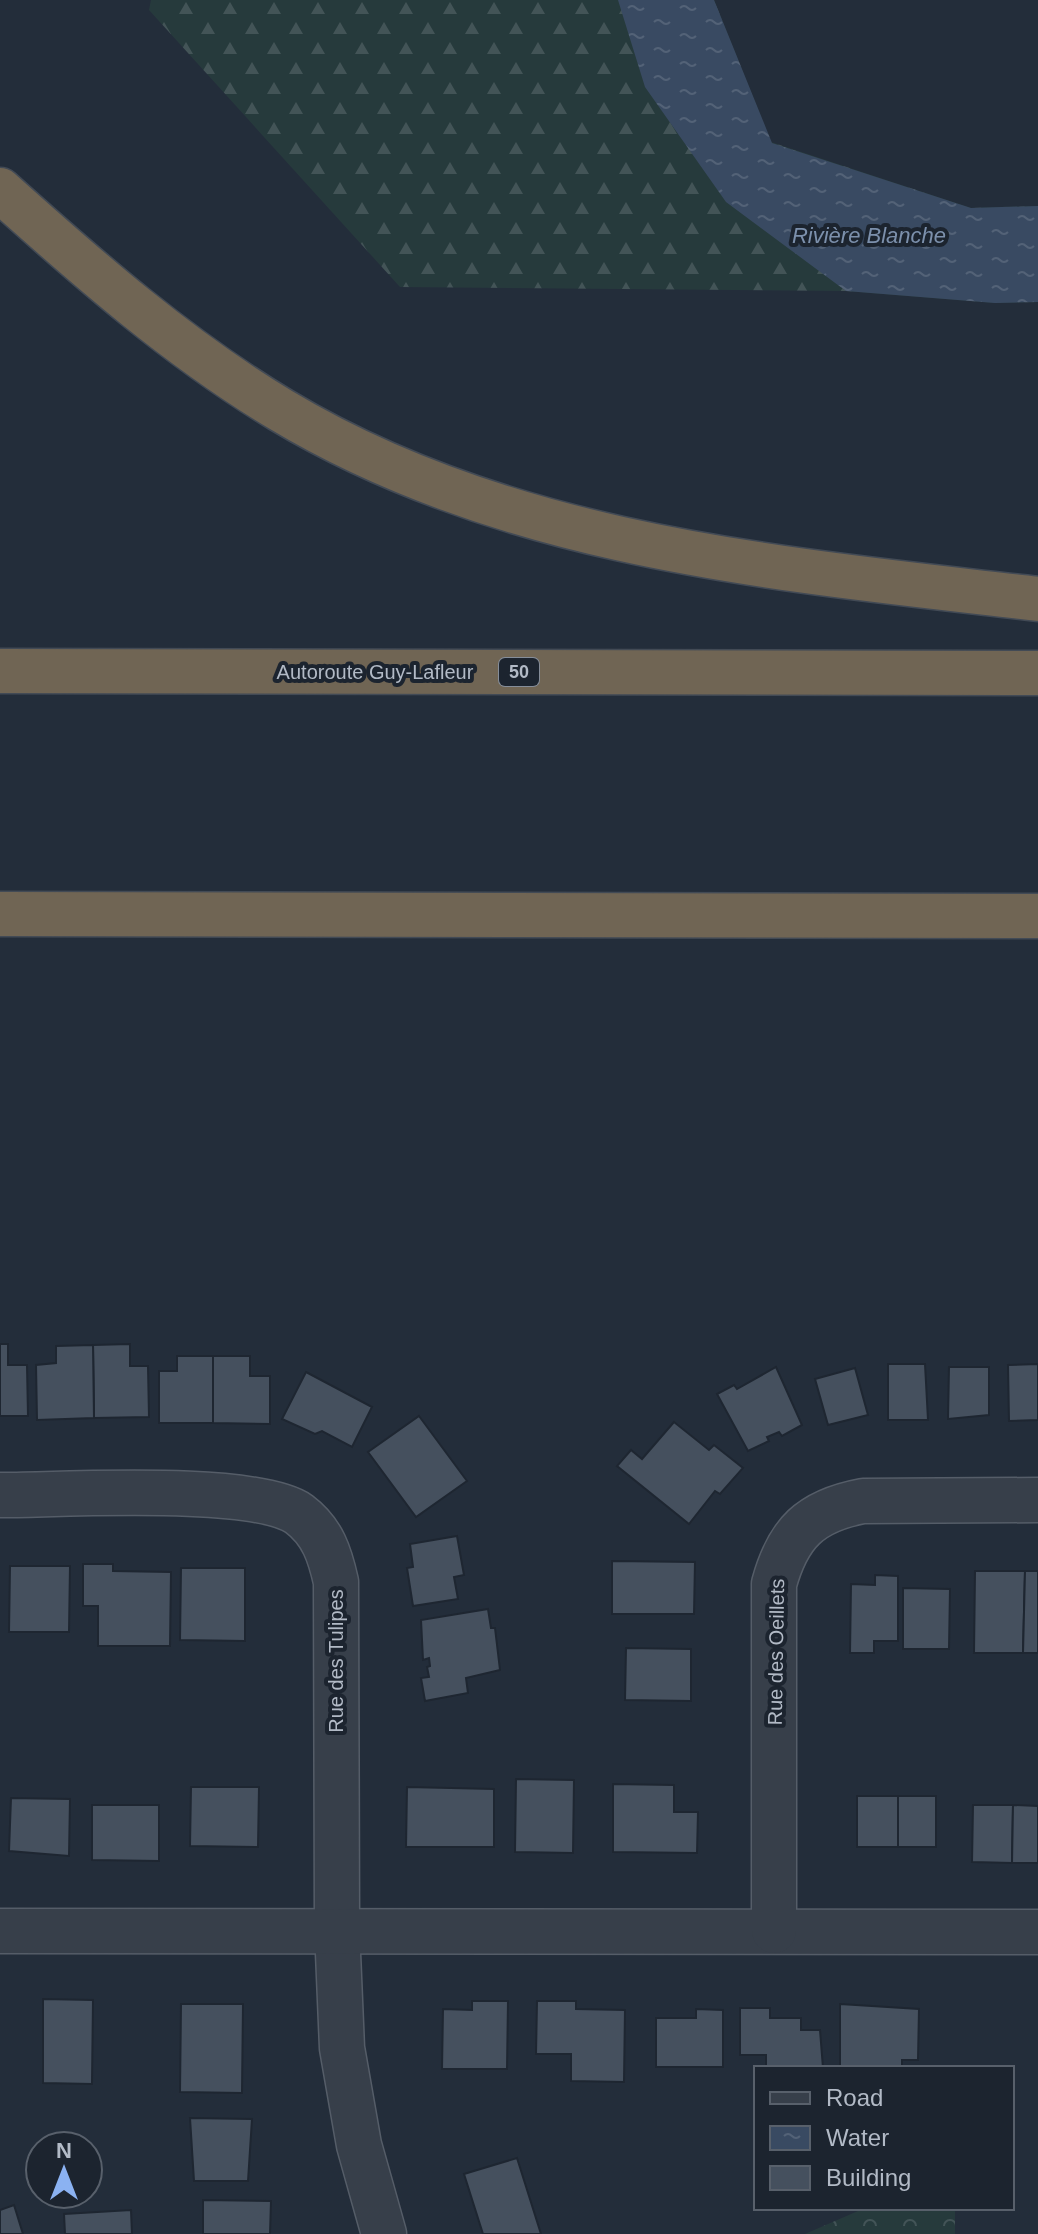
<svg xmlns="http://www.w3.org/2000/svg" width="1038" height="2234" font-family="Arial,sans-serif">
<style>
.forest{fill:url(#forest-firs)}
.park{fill:url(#park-crowns)}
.water{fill:url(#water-ripples)}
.building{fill:#45505e;stroke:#1e2631;stroke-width:2}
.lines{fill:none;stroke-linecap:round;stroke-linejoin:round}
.street-casing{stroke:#555d68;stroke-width:47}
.highway-casing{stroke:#424a55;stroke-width:47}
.street{stroke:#373f4a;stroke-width:44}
.highway{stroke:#706554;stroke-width:44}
.labels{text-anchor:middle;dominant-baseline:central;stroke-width:8;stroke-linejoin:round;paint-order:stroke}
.shield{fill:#1c242f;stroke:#858d99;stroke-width:2}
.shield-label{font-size:18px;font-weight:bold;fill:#b2bac6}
.street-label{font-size:20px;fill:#b2bac6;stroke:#1c242f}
.water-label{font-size:22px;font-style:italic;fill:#7c90ac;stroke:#1c242f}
</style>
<defs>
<pattern id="forest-firs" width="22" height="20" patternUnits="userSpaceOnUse" patternTransform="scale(2)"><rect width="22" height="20" fill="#263a3c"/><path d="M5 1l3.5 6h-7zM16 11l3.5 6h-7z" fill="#435457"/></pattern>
<pattern id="park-crowns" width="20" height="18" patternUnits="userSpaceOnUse" patternTransform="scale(2)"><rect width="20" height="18" fill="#263a3c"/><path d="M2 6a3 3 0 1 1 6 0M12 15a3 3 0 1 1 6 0" fill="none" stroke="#435457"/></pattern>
<pattern id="water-ripples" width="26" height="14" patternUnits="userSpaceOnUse" patternTransform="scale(2)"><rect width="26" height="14" fill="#394a62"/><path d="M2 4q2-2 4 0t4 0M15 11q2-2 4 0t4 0" fill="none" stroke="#536277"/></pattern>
</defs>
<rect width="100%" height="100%" fill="#232d3a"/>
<path class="forest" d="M 151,0 L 714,0 L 771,142 L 971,208 L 1038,206 L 1038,302 L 995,303 L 846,291 L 400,287 L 149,10 Z"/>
<path class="park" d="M 865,2208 L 955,2208 L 955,2234 L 805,2234 Z"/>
<path class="water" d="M 618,0 L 714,0 L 772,143 L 971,208 L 1038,206 L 1038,302 L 995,303 L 846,291 L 726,202 L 645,87 Z"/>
<g class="building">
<path d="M 0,1344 L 8,1344 L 8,1365 L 27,1365 L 28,1416 L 0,1416 Z"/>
<path d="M 130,1344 L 130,1366 L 148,1366 L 149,1417 L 94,1418 L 93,1345 Z"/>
<path d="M 93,1345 L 94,1418 L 37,1420 L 36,1365 L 56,1363 L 56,1346 Z"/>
<path d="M 177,1356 L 213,1356 L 213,1423 L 159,1423 L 159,1371 L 177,1371 Z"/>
<path d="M 213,1356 L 250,1356 L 250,1376 L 270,1376 L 270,1424 L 213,1423 Z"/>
<path d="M 888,1364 L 925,1364 L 928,1420 L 888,1420 Z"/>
<path d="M 1038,1364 L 1038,1420 L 1009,1421 L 1008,1365 Z"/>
<path d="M 776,1367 L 802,1425 L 782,1436 L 779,1432 L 767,1437 L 769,1441 L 748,1451 L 717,1394 L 734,1385 L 737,1389 Z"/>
<path d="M 949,1367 L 989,1367 L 989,1415 L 948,1419 Z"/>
<path d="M 855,1368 L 868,1415 L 828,1425 L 815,1379 Z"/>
<path d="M 306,1372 L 372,1407 L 352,1447 L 322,1431 L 315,1434 L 282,1419 Z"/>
<path d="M 419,1416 L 467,1481 L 416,1517 L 368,1452 Z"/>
<path d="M 674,1422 L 709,1450 L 714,1445 L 743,1468 L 720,1494 L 715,1491 L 689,1524 L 617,1466 L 631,1450 L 642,1459 Z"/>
<path d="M 457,1536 L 464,1575 L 454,1577 L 458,1599 L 413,1606 L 407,1568 L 413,1567 L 410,1544 Z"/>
<path d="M 612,1561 L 695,1562 L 694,1614 L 612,1614 Z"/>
<path d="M 83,1564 L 113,1564 L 113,1571 L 171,1572 L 170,1646 L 98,1646 L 98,1606 L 83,1606 Z"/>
<path d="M 10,1566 L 70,1566 L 69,1632 L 9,1632 Z"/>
<path d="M 181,1568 L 245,1568 L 245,1641 L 180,1640 Z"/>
<path d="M 975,1571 L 1025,1571 L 1023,1653 L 974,1653 Z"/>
<path d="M 1025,1571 L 1038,1571 L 1038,1653 L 1023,1653 Z"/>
<path d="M 875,1575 L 898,1576 L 898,1641 L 874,1641 L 874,1653 L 850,1653 L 851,1584 L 875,1585 Z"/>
<path d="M 903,1588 L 950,1589 L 949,1649 L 903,1649 Z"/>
<path d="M 488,1609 L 491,1628 L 495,1628 L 500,1670 L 466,1678 L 468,1693 L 425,1701 L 421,1678 L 429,1677 L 427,1667 L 430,1666 L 429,1658 L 423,1660 L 421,1620 Z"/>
<path d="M 626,1648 L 691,1649 L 691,1701 L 625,1700 Z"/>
<path d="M 516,1779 L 574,1780 L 573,1853 L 515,1852 Z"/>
<path d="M 613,1784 L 674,1785 L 674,1812 L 698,1812 L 697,1853 L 613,1852 Z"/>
<path d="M 191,1787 L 259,1787 L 258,1847 L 190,1846 Z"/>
<path d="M 407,1787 L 494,1789 L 494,1847 L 406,1847 Z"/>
<rect x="857" y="1796" width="41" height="51"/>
<rect x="898" y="1796" width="38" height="51"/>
<path d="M 11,1798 L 70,1799 L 69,1856 L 9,1851 Z"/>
<path d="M 92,1805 L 159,1805 L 159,1861 L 92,1860 Z"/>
<path d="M 973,1805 L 1013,1805 L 1012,1863 L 972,1862 Z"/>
<path d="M 1013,1805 L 1038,1806 L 1038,1863 L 1012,1863 Z"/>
<path d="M 43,1999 L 93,2000 L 92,2084 L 43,2083 Z"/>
<path d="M 472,2001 L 508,2001 L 507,2069 L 442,2069 L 443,2009 L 472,2010 Z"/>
<path d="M 537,2001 L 576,2001 L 576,2009 L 625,2010 L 624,2082 L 571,2081 L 571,2054 L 536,2054 Z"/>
<path d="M 181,2004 L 243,2004 L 242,2093 L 180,2092 Z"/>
<path d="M 840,2004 L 919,2009 L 918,2060 L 902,2060 L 902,2067 L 840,2066 Z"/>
<path d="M 740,2008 L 770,2008 L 770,2018 L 801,2018 L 801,2030 L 820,2030 L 823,2068 L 766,2068 L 766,2055 L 740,2055 Z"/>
<path d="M 696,2009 L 723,2010 L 723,2067 L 656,2067 L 656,2018 L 696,2018 Z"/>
<path d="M 190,2118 L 252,2119 L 248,2181 L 194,2181 Z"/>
<path d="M 517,2158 L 541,2234 L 483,2234 L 464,2174 Z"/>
<path d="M 203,2200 L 271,2201 L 270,2234 L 203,2234 Z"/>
<path d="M 14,2205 L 23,2234 L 0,2234 L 0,2210 Z"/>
<path d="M 131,2210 L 132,2234 L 65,2234 L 64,2214 Z"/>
</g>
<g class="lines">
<defs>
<g id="street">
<path d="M 0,1495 C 62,1495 254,1483 299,1514 C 323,1532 330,1555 336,1582 L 337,1929 L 342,2048 L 359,2145 L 384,2234"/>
<path d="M 0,1931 L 1038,1932"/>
<path d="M 774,1931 L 774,1584 C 788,1533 810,1511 863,1501 L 1038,1500"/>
</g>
<g id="highway">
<path d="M 0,190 C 89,270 178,348 281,410 C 509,547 780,569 1038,599"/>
<path d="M 0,671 L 1038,673"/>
<path d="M 0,914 L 1038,916"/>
</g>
</defs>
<use href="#street" class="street-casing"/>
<use href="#highway" class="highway-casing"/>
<use href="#street" class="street"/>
<use href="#highway" class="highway"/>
</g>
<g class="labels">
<rect class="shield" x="499" y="658" width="40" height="28" rx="6"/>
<g class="shield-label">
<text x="519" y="672">50</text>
</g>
<g class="street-label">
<text x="375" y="672">Autoroute Guy-Lafleur</text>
<text transform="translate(776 1652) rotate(-89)">Rue des Oeillets</text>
<text transform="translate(336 1661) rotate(-90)">Rue des Tulipes</text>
</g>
<g class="water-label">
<text x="869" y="235">Rivière Blanche</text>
</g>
</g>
<rect x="754" y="2066" width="260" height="144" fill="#1c242f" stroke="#58606b" stroke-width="2"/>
<rect x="770" y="2092" width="40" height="12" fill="#373f4a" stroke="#58606b" stroke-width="2"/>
<text x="826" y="2106" font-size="24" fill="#b2bac6">Road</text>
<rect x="770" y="2126" width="40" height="24" fill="url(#water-ripples)" stroke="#58606b" stroke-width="2"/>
<text x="826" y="2146" font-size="24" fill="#b2bac6">Water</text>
<rect x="770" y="2166" width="40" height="24" fill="#45505e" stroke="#58606b" stroke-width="2"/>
<text x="826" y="2186" font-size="24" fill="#b2bac6">Building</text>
<g transform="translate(64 2170)"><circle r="38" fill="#1c242f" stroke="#58606b" stroke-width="2"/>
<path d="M0-6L14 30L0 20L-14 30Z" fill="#8bb2f2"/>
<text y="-12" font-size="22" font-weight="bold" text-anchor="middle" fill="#b2bac6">N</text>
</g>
</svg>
